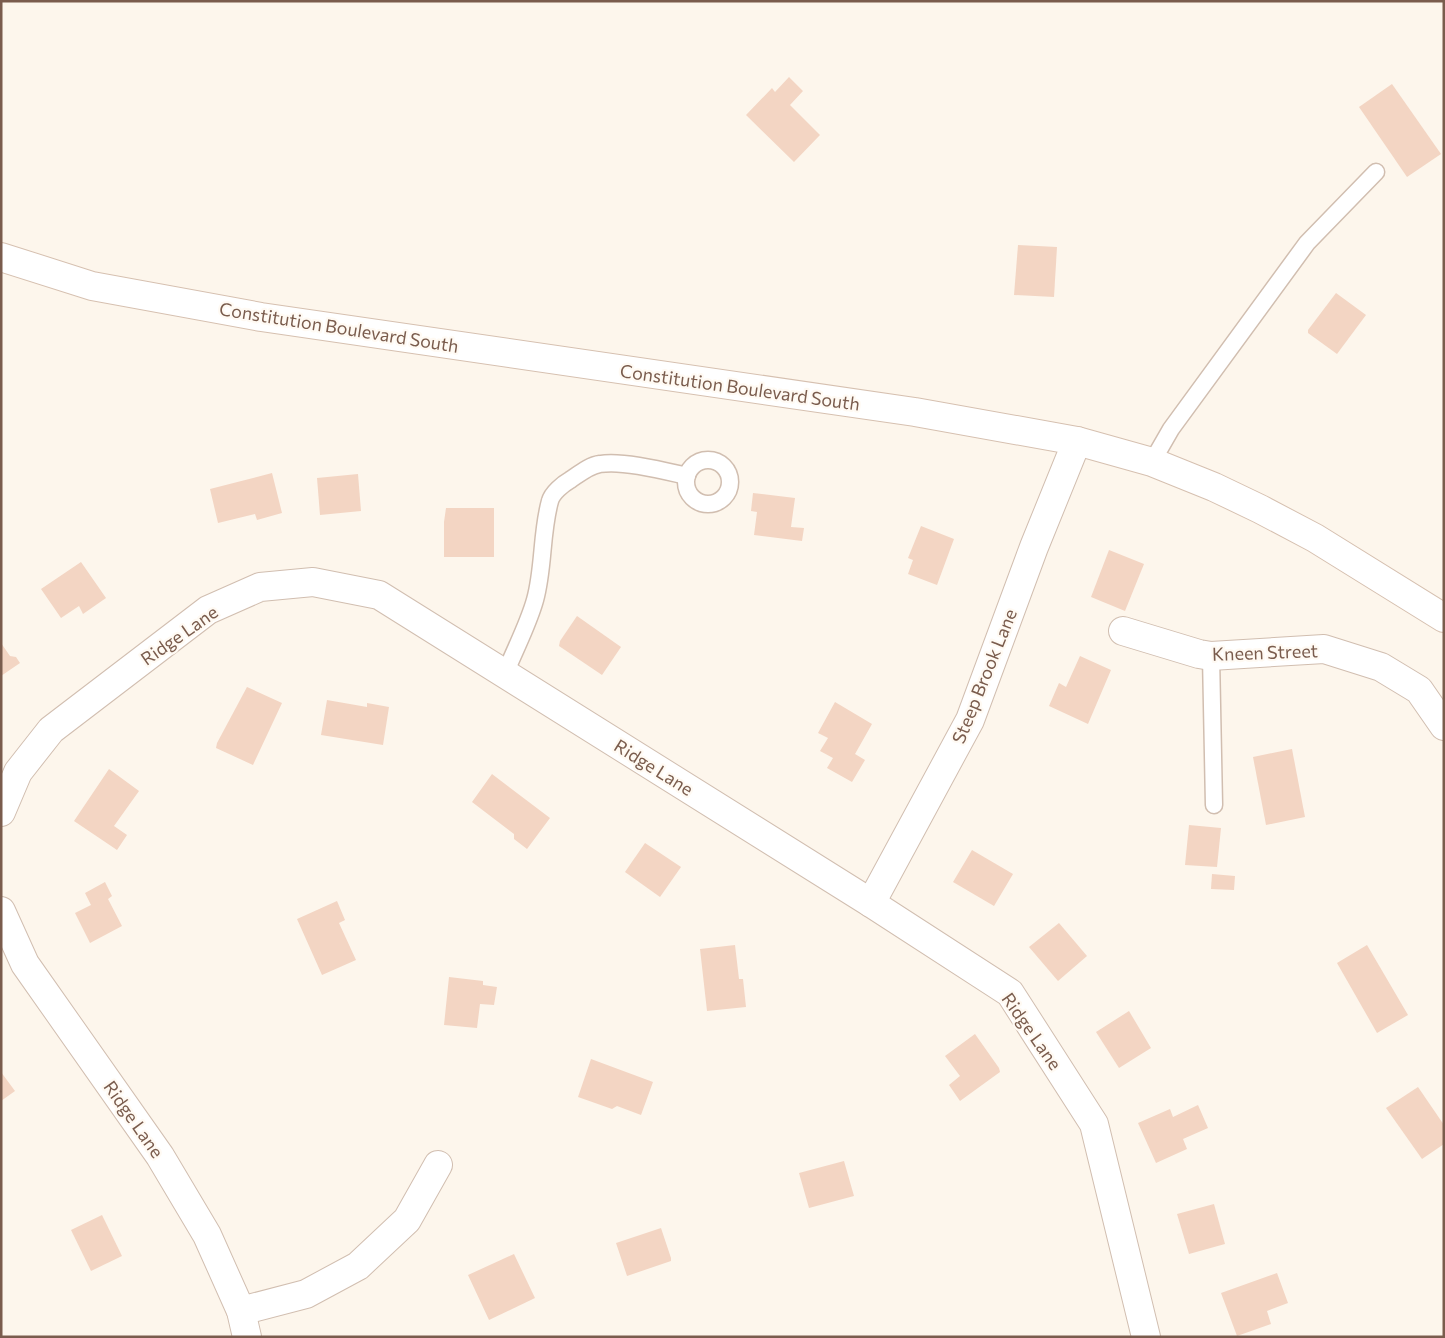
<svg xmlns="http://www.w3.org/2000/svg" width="1445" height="1338" font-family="Commissioner,sans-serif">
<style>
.building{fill:#f3d5c3}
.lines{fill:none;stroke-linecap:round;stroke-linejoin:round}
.service-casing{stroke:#d1beb0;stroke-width:19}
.minor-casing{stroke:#d1beb0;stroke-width:30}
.secondary-casing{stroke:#d6c0b0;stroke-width:30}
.service{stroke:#fff;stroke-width:16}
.minor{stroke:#fff;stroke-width:28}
.secondary{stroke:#fff;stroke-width:28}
.labels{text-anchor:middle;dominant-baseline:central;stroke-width:4.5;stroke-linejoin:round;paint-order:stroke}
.street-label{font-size:18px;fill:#7a5c4d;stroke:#fffaf3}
</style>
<rect width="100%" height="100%" fill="#fdf6ec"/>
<g class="building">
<path d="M 789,77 L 803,91 L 790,105 L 820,135 L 794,162 L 746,115 L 772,88 L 775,92 Z"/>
<path d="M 1392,84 L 1441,154 L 1407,177 L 1359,107 Z"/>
<path d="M 1018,245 L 1057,247 L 1054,297 L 1014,295 Z"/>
<path d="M 1336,293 L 1366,315 L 1337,354 L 1308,333 L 1308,330 Z"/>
<path d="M 272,473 L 282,513 L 257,520 L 255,514 L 218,523 L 210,489 Z"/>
<path d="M 358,474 L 361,511 L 320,515 L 317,478 Z"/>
<path d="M 753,493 L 795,498 L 791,527 L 804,528 L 802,541 L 754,535 L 757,512 L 751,511 Z"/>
<path d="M 446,508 L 494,508 L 494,557 L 444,557 L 444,522 Z"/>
<path d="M 921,526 L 954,539 L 937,585 L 908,574 L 913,560 L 908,558 Z"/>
<path d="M 1109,550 L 1144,564 L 1125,611 L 1091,597 Z"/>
<path d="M 81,562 L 106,598 L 83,614 L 79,606 L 61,618 L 41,589 Z"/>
<path d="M 577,616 L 621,647 L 602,675 L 559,646 L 560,641 Z"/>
<path d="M 1,643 L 10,656 L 16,657 L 20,663 L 1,676 Z"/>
<path d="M 1080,656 L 1111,670 L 1088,724 L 1049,706 L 1059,683 L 1066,687 Z"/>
<path d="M 247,687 L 282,703 L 253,765 L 216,748 L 217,743 Z"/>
<path d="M 327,700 L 367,707 L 367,703 L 389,707 L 383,745 L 321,735 Z"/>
<path d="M 835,702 L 872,724 L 855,754 L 865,760 L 852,782 L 827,768 L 833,758 L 820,751 L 828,738 L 818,733 Z"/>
<path d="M 1292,749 L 1305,817 L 1266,825 L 1253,757 Z"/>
<path d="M 109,769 L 139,791 L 114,826 L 127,835 L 117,850 L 74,821 Z"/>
<path d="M 492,774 L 550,818 L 527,849 L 514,839 L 514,834 L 472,802 Z"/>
<path d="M 1189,825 L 1221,828 L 1217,867 L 1185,865 Z"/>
<path d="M 645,843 L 681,867 L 660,897 L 625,872 Z"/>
<path d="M 972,850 L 1013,874 L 994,906 L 953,882 Z"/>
<path d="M 1212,874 L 1235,876 L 1234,890 L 1211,889 Z"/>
<path d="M 105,882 L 112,896 L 108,899 L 122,926 L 90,943 L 75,913 L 91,905 L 85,893 Z"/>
<path d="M 337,901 L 345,920 L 339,923 L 356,960 L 322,975 L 297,919 Z"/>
<path d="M 1059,923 L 1087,956 L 1058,981 L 1029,947 Z"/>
<path d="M 735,945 L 739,979 L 743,979 L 746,1007 L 707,1011 L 700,949 Z"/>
<path d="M 1367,945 L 1408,1015 L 1377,1033 L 1337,963 Z"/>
<path d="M 449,977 L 483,981 L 483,985 L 497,987 L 494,1005 L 480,1004 L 477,1028 L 444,1025 Z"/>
<path d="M 1129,1011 L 1151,1048 L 1119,1068 L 1096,1032 Z"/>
<path d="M 975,1034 L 999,1068 L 1000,1072 L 960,1101 L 949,1085 L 960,1076 L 945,1056 Z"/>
<path d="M 591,1059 L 653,1082 L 641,1115 L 617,1106 L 612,1109 L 578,1097 Z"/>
<path d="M 1,1072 L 15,1091 L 1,1101 Z"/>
<path d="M 1418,1087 L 1444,1125 L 1444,1144 L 1422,1159 L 1386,1108 Z"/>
<path d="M 1198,1105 L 1208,1128 L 1183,1139 L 1187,1149 L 1156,1163 L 1138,1123 L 1170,1109 L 1173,1117 Z"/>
<path d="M 844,1161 L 854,1196 L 809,1208 L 799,1173 Z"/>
<path d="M 1214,1204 L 1225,1244 L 1189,1254 L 1177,1214 Z"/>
<path d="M 102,1215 L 122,1256 L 91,1271 L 71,1230 Z"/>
<path d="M 661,1228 L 671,1258 L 671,1261 L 627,1276 L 616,1243 Z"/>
<path d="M 514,1254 L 535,1298 L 489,1320 L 468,1275 Z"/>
<path d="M 1277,1273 L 1288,1303 L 1267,1311 L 1271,1324 L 1237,1336 L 1221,1293 Z"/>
</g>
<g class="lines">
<defs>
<g id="service">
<circle cx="708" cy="482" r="22"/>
<path d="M 1152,462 L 1171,429 L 1307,243 L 1376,172"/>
<path d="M 1211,656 L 1214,805"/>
<path d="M 505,674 C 515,649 528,625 535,600 C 544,568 541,533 550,501 C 552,493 563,484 570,480 C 579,474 590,465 600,464 C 622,460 665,471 687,476"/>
</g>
<g id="minor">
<path d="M 1123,631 L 1199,654 L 1211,656 L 1324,649 L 1381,667 L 1419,690 L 1444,726"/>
<path d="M 1,812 L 18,772 L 51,730 L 208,610 L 260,587 L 313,582 L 379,595 L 871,903 L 1010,993 L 1094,1124 L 1146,1337"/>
<path d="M 871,903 L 970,720 L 1034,547 L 1077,441"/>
<path d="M 1,911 L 25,964 L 160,1156 L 207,1235 L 241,1311 L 247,1337"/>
<path d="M 241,1311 L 306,1294 L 358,1266 L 407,1220 L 438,1165"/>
</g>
<path id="secondary" d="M 1,257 L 92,286 L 261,317 L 915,412 L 1077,441 L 1152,462 L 1214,487 L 1260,509 L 1315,538 L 1444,618"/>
</defs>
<use href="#service" class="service-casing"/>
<use href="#minor" class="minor-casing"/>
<use href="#secondary" class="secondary-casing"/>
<use href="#service" class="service"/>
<use href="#minor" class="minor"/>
<use href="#secondary" class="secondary"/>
</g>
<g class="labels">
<g class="street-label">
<text transform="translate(339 327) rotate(9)">Constitution Boulevard South</text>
<text transform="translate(740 387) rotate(8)">Constitution Boulevard South</text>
<text transform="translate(179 635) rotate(-35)">Ridge Lane</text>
<text transform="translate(1265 652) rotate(-2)">Kneen Street</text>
<text transform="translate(984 676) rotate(-68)">Steep Brook Lane</text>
<text transform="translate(654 767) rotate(32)">Ridge Lane</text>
<text transform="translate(1032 1031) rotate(55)">Ridge Lane</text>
<text transform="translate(134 1119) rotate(55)">Ridge Lane</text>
</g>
</g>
<rect width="1445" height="1338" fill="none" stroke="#7a5c4d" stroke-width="5"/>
</svg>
